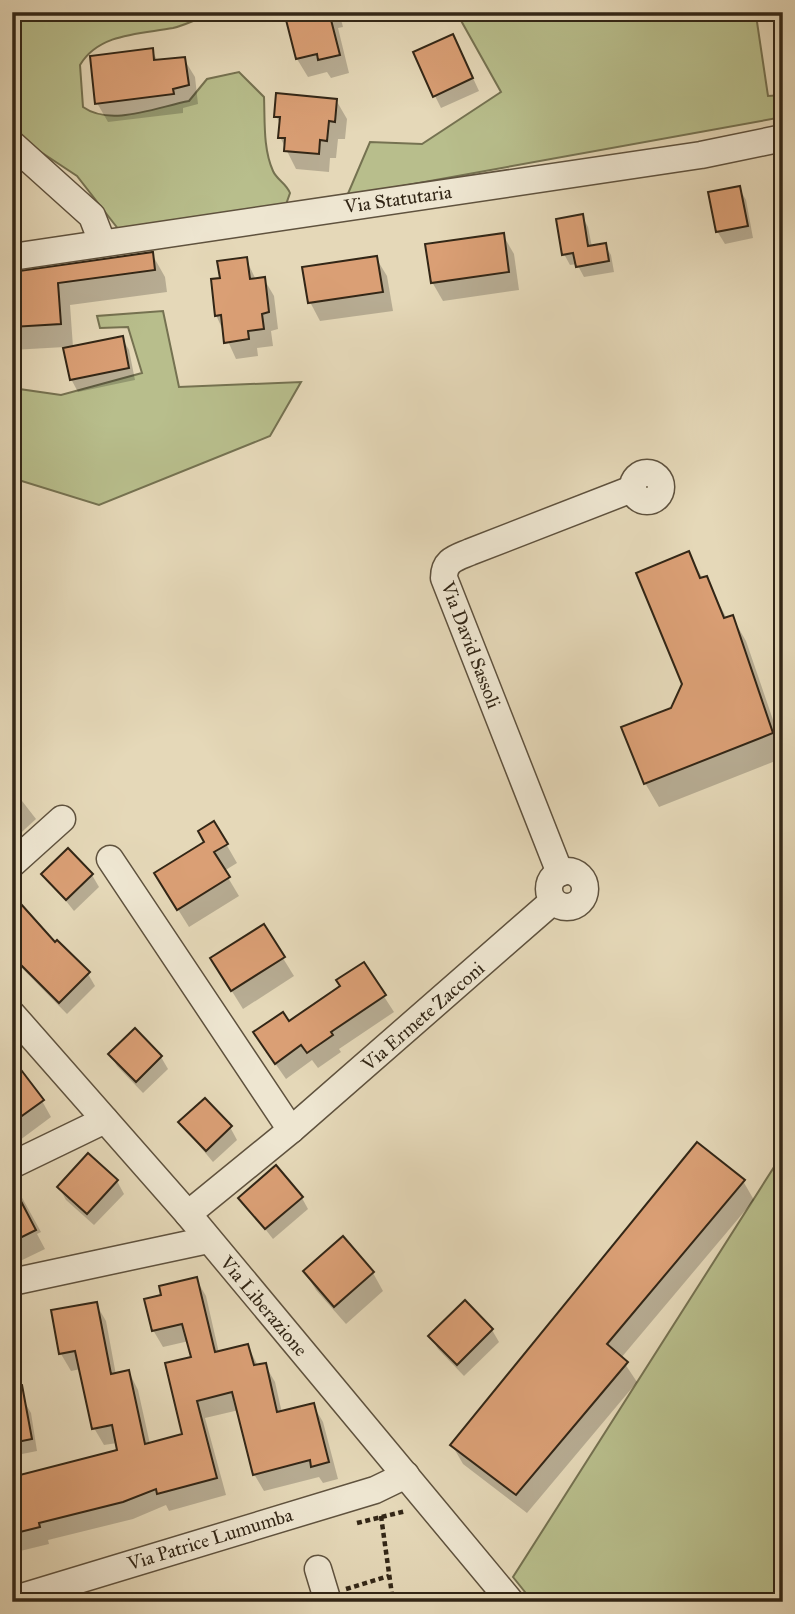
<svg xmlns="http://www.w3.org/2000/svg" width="795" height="1614" font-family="'IM FELL Great Primer',serif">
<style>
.green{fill:#b8be8c;stroke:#757251;stroke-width:2}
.shadow{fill:#0003}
.building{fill:#da9f75;stroke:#322616;stroke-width:2}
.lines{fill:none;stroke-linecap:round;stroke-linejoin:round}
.minor-casing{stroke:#5f523e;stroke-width:29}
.path{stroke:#322616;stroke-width:4.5;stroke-dasharray:5 3.5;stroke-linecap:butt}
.minor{stroke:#eee6d1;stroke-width:26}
.labels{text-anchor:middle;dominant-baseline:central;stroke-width:5;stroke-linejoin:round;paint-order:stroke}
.street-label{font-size:19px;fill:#322616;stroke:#eee6d1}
</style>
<rect width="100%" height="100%" fill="#e5d8b8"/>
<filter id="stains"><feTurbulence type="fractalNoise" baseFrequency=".00286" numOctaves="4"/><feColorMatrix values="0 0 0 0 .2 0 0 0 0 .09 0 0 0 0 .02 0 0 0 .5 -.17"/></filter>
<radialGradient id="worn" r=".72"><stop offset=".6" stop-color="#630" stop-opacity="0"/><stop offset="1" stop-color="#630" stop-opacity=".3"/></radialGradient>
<g class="green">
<path d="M 12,12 L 214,12 C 201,17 187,25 173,28 C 141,34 99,33 80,65 L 83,107 C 111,127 157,107 189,101 L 207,79 L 239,72 L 264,97 C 265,121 263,149 273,171 C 277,180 286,183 290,193 L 284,210 L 119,230 L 77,176 L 12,133 Z"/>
<path d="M 466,12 L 764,12 L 757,22 L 768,96 L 783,95 L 783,117 L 347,196 L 370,142 L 422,144 L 501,92 L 459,17 Z"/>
<path d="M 163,311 L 179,387 L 301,382 L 270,436 L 99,505 L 12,478 L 12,388 L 61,395 L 142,373 L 128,327 L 100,328 L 97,316 Z"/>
<path d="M 783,1153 L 783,1602 L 533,1602 L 513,1577 Z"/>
</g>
<g class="shadow">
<path d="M 286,12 L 339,12 L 343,27 L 338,28 L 349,73 L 331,78 L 327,72 L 308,77 L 297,59 Z"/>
<path d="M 459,48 L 479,91 L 441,108 L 435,96 Z"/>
<path d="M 152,50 L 158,62 L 184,59 L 195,77 L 198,104 L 183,108 L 183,113 L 108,122 L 97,103 Z"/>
<path d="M 336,100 L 347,119 L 345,139 L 338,139 L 336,158 L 330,158 L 329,172 L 296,169 L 280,137 L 281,125 L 276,116 Z"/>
<path d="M 12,171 L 18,181 L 12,231 Z"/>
<path d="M 739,188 L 746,200 L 753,238 L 725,244 L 717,231 Z"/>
<path d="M 582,216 L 588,227 L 592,247 L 605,245 L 611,255 L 614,272 L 584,277 L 577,264 L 570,265 L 564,254 Z"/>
<path d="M 503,235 L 514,254 L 519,290 L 443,301 L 432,282 Z"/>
<path d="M 152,254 L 165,277 L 167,292 L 70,305 L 73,347 L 122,338 L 129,350 L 135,380 L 78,392 L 71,379 L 65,347 L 12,350 L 12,274 Z"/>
<path d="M 376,258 L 387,276 L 393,311 L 320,321 L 310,302 Z"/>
<path d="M 246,259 L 256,280 L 264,279 L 274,296 L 278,329 L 271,331 L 273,346 L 257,348 L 258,356 L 236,359 L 216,315 L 222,279 Z"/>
<path d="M 688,553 L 703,579 L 706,578 L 727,619 L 732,617 L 746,641 L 783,749 L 783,758 L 659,807 L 645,783 L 684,684 Z"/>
<path d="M 12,788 L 36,819 L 12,841 Z"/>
<path d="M 214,823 L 237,863 L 224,871 L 239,896 L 189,927 L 167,892 L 206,843 Z"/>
<path d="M 68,850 L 92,875 L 99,887 L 74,911 L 50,881 Z"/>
<path d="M 12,905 L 88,974 L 95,986 L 67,1014 L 12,958 Z"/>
<path d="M 263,926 L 294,976 L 243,1009 L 223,977 Z"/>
<path d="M 363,964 L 394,1012 L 339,1049 L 341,1052 L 318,1068 L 312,1060 L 286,1079 L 265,1049 L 289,1024 L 342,987 Z"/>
<path d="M 110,1054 L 161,1057 L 168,1069 L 143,1093 L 117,1066 Z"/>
<path d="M 12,1079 L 42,1101 L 51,1117 L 16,1143 L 12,1138 Z"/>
<path d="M 180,1123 L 230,1127 L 237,1140 L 213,1162 Z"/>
<path d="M 117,1181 L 124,1194 L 94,1225 L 66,1200 L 59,1187 Z"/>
<path d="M 743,1181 L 754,1200 L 621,1358 L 637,1382 L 527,1513 L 463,1464 L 452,1445 Z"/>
<path d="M 20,1194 L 41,1232 L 37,1234 L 45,1249 L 12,1265 L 12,1198 Z"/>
<path d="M 241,1198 L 302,1198 L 308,1209 L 273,1239 Z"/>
<path d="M 305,1272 L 373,1273 L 383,1291 L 346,1324 L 316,1290 Z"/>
<path d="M 196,1279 L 206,1296 L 219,1353 L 248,1346 L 258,1366 L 265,1365 L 275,1382 L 282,1413 L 313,1405 L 323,1422 L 338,1479 L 323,1483 L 319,1477 L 264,1491 L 254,1474 L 239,1410 L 205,1418 L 226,1495 L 169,1511 L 166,1505 L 133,1519 L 48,1540 L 49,1544 L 12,1553 L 12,1479 L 119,1451 L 117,1443 L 104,1445 L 94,1428 L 81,1369 L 71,1371 L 61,1354 L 96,1304 L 106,1321 L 116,1375 L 129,1372 L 138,1390 L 150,1444 L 184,1435 L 193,1359 L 189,1341 L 163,1347 L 153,1330 L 163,1296 Z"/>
<path d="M 492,1330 L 499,1342 L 464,1376 L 438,1349 L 430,1336 Z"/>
<path d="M 12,1373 L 19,1402 L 24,1401 L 31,1413 L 37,1451 L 12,1456 Z"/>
</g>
<g class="building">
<path d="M 284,12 L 329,12 L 340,55 L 318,60 L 317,54 L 296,59 Z"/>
<path d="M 453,34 L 473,78 L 433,97 L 413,52 Z"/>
<path d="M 153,48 L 154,60 L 185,57 L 189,85 L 173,89 L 174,94 L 95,104 L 90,56 Z"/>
<path d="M 276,93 L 337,99 L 335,122 L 329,121 L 327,141 L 320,140 L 319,154 L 284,151 L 285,138 L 278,138 L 280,117 L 274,117 Z"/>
<path d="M 740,186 L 748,226 L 716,232 L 708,192 Z"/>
<path d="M 583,214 L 588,246 L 606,243 L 609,261 L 576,267 L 573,253 L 562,255 L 556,219 Z"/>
<path d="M 504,233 L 509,272 L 431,283 L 425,244 Z"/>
<path d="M 153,252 L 155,270 L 58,283 L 61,324 L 12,327 L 12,272 Z"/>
<path d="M 377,256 L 383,292 L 308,303 L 302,267 Z"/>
<path d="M 247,257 L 250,279 L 265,277 L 269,312 L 262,314 L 264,329 L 248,331 L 249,339 L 224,343 L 221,315 L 215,316 L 211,279 L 220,278 L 217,261 Z"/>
<path d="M 123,336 L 129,368 L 70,380 L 63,348 Z"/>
<path d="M 689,551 L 700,578 L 707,576 L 724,618 L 733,615 L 773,733 L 644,784 L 621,727 L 671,708 L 682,684 L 636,573 Z"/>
<path d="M 214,821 L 228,844 L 214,852 L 230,877 L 177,910 L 154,873 L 204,842 L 198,831 Z"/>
<path d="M 68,848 L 93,874 L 66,900 L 41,874 Z"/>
<path d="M 12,894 L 55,942 L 57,940 L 90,972 L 59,1003 L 12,956 Z"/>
<path d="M 264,924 L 285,957 L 231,991 L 210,958 Z"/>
<path d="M 364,962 L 386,995 L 331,1032 L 333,1035 L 307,1053 L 301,1045 L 275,1064 L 253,1032 L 283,1012 L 289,1021 L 340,986 L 336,980 Z"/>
<path d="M 135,1028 L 162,1056 L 136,1082 L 108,1054 Z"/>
<path d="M 12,1058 L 44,1100 L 12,1123 Z"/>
<path d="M 205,1098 L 232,1126 L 206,1151 L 178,1122 Z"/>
<path d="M 697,1142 L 745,1180 L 607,1344 L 628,1362 L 516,1495 L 450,1445 Z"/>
<path d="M 88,1153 L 118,1180 L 87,1214 L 57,1187 Z"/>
<path d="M 276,1165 L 303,1197 L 265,1229 L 238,1198 Z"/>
<path d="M 12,1184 L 36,1230 L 12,1242 Z"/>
<path d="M 343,1236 L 374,1272 L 334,1307 L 303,1271 Z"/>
<path d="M 197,1277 L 215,1352 L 248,1344 L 254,1365 L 266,1363 L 277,1412 L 314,1403 L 329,1462 L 311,1467 L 310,1460 L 253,1475 L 232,1392 L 197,1401 L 217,1478 L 157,1494 L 156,1489 L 123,1502 L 39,1523 L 40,1527 L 12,1534 L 12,1477 L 117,1450 L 112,1425 L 92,1429 L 75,1351 L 59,1354 L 51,1310 L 97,1302 L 111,1374 L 129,1370 L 145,1444 L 182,1434 L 165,1363 L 191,1357 L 182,1324 L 152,1331 L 144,1299 L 161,1295 L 159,1286 Z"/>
<path d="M 465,1300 L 493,1329 L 457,1365 L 428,1336 Z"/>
<path d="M 22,1385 L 32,1439 L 12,1443 L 12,1386 Z"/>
</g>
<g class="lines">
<defs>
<g id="minor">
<path d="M 12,144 L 92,216 L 102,242"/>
<path d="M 12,257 L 701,155 L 783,138"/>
<circle cx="647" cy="487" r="14"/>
<path d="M 110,859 L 291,1130"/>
<path d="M 12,864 L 62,819"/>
<circle cx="567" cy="889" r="18"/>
<path d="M 560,873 L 444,578 C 444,560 456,558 470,552 L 632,489"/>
<path d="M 12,1014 L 188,1214 L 511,1602"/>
<path d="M 12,1165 L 105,1120"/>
<path d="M 188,1214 L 291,1130 L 553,901"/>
<path d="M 12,1282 L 208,1240"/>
<path d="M 318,1569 L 328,1602"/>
<path d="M 12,1600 L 375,1490 L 406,1475"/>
</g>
</defs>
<use href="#minor" class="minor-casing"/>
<g class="path">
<path d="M 381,1516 L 393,1602"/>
<path d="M 357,1523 L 406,1511"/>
<path d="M 346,1589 L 389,1576"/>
</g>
<use href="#minor" class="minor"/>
</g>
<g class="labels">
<g class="street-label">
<text transform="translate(398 199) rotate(-8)">Via Statutaria</text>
<text transform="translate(471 645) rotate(69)">Via David Sassoli</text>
<text transform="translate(423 1016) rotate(-41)">Via Ermete Zacconi</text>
<text transform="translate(264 1306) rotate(50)">Via Liberazione</text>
<text transform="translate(210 1539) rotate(-17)">Via Patrice Lumumba</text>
</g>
</g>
<rect width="795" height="1614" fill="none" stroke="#e5d8b8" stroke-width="42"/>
<rect x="14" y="14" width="767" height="1586" fill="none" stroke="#322616" stroke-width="3.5"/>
<rect x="21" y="21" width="753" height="1572" fill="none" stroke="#322616" stroke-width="2"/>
<rect width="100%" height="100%" filter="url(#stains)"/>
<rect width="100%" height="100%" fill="url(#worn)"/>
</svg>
